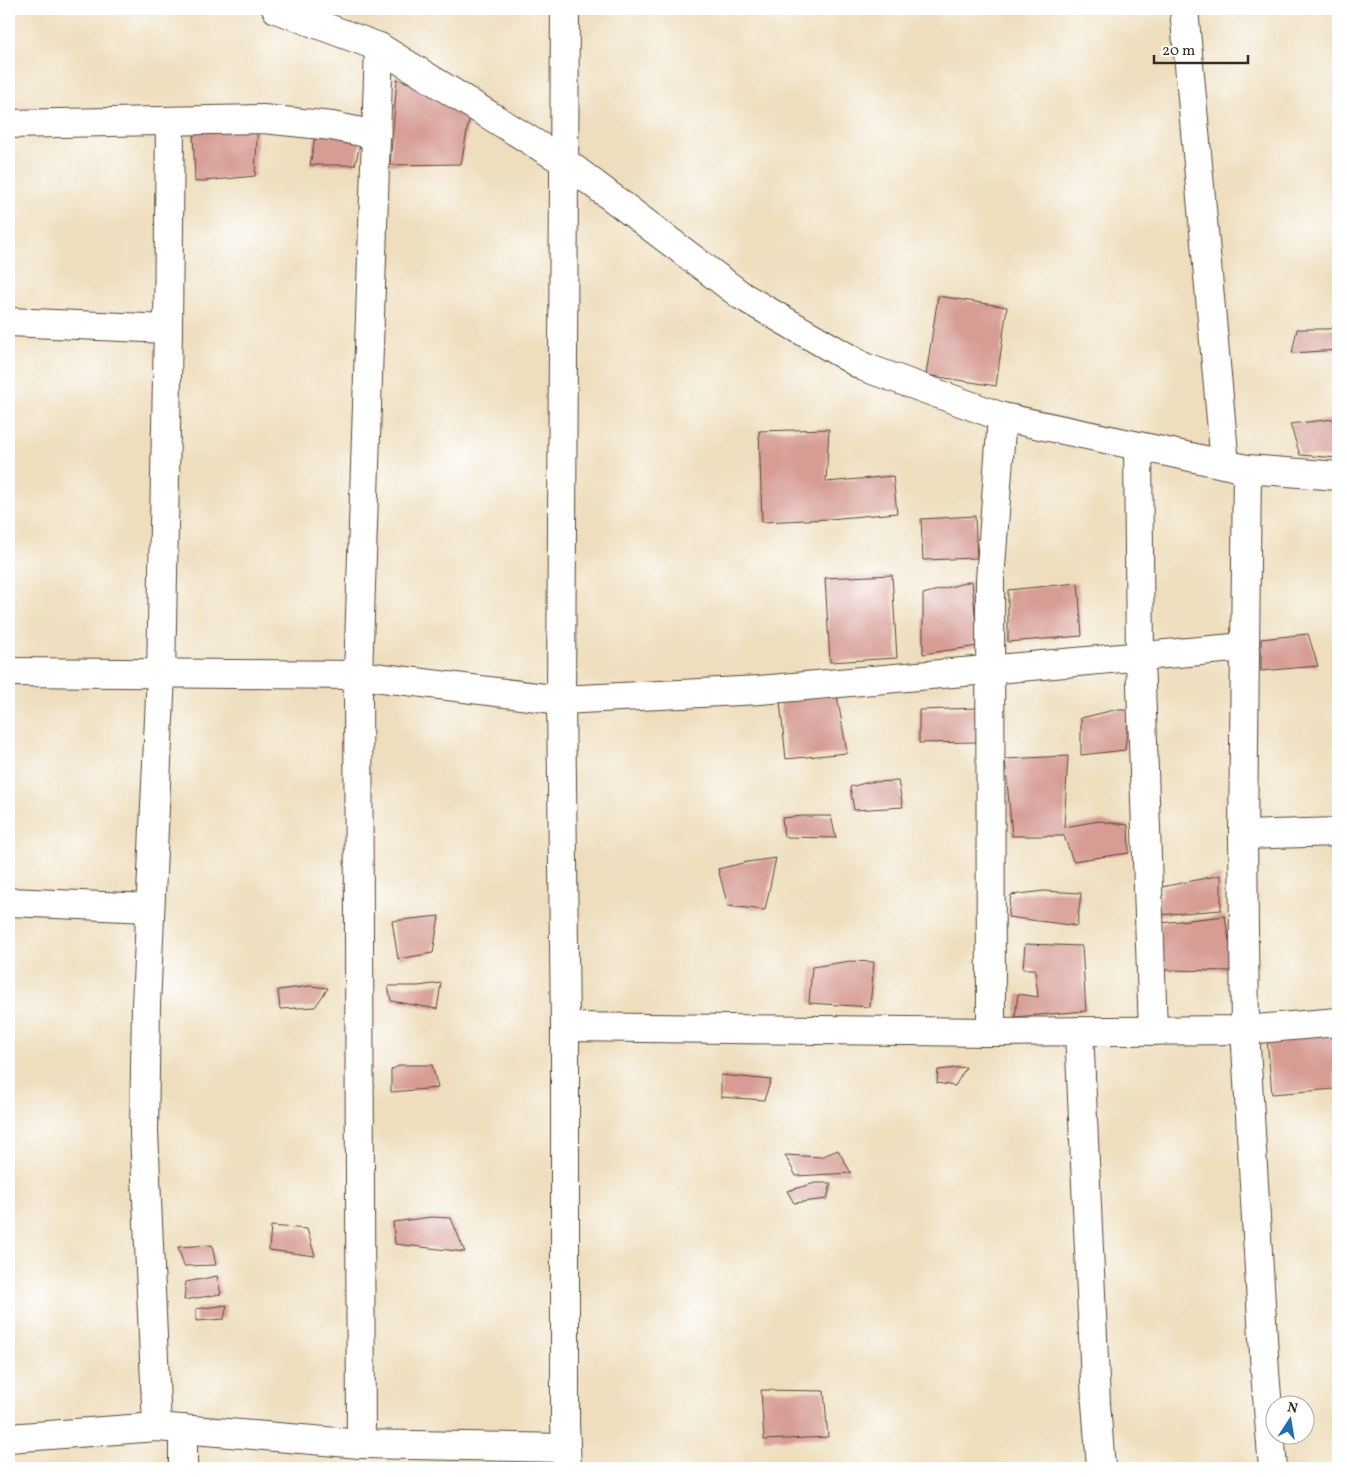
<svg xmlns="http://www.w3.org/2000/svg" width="1347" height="1477" font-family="Vollkorn,serif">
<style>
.building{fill:#d79d95}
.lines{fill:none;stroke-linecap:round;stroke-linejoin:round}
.minor-casing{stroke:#564536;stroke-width:30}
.minor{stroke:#fff;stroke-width:28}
</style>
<rect width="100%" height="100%" fill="#fff"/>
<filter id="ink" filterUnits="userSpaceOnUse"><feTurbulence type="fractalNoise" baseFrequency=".02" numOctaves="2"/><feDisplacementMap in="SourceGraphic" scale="10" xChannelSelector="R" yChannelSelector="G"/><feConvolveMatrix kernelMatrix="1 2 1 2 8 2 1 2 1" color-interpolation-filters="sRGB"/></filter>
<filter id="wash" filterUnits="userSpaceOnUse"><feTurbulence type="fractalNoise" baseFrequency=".0096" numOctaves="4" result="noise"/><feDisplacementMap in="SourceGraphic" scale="20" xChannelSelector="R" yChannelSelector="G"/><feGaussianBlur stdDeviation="1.12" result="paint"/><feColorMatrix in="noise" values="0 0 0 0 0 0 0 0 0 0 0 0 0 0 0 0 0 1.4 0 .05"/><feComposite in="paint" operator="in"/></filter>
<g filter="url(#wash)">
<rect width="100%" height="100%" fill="#eedebd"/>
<g id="blocks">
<g class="building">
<path d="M 397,79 L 472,104 L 461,164 L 390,165 Z"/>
<path d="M 258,119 L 255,176 L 195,182 L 193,130 Z"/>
<path d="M 316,132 L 363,132 L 355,165 L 310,165 Z"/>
<path d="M 938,296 L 1007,307 L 996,386 L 926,375 Z"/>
<path d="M 1338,327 L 1338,350 L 1292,353 L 1297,329 L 1328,329 Z"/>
<path d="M 1334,419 L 1338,458 L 1300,455 L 1290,424 Z"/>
<path d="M 829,429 L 826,482 L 893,476 L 897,513 L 829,519 L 762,522 L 759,431 Z"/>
<path d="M 975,516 L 977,558 L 923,560 L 921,519 Z"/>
<path d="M 892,575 L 897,658 L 830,662 L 825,578 Z"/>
<path d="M 972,581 L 978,646 L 923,654 L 923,594 Z"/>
<path d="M 1078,583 L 1082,636 L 1008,642 L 1008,590 Z"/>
<path d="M 1308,634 L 1318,666 L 1261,671 L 1261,639 Z"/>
<path d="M 837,695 L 847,753 L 786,759 L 780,701 Z"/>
<path d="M 978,708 L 976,742 L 919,743 L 919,710 Z"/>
<path d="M 1114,710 L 1129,710 L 1125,750 L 1081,755 L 1081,718 Z"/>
<path d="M 1068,756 L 1064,827 L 1099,821 L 1128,825 L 1129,853 L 1073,861 L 1064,836 L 1012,836 L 1005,759 Z"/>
<path d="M 898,781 L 903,807 L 854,810 L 850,787 L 869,782 Z"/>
<path d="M 803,816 L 831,816 L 836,838 L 784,837 L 782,818 Z"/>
<path d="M 776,858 L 765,910 L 728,906 L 718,869 L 747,862 Z"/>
<path d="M 1221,875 L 1221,910 L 1158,915 L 1162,887 Z"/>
<path d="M 1044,891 L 1081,893 L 1077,926 L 1008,917 L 1011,895 Z"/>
<path d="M 439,916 L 433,953 L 398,959 L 392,921 Z"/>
<path d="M 1225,916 L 1234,971 L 1162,970 L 1161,923 Z"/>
<path d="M 1025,944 L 1082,946 L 1086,1011 L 1015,1017 L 1018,994 L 1038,997 L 1035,969 L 1023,969 Z"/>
<path d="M 850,961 L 874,962 L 870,1007 L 809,1003 L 812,967 Z"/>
<path d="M 441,983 L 437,1009 L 391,1001 L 388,986 L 418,986 Z"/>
<path d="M 311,986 L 328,988 L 315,1007 L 280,1009 L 278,990 Z"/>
<path d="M 1333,1022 L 1335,1089 L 1272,1094 L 1266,1028 Z"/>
<path d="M 400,1065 L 432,1065 L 438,1088 L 391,1092 L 391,1070 Z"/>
<path d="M 966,1067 L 955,1086 L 937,1083 L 938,1070 Z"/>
<path d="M 721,1075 L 771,1080 L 764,1100 L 721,1097 Z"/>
<path d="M 838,1150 L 851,1173 L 796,1176 L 785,1155 L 821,1157 Z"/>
<path d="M 815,1183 L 831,1183 L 827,1199 L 794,1203 L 787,1191 Z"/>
<path d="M 431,1217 L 451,1218 L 465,1252 L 395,1244 L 393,1222 Z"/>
<path d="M 271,1226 L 307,1229 L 315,1256 L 269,1250 Z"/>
<path d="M 212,1245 L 216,1265 L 184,1266 L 178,1247 Z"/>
<path d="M 217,1276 L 221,1294 L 184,1300 L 186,1282 Z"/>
<path d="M 227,1305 L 224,1319 L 196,1321 L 196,1309 Z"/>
<path d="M 761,1390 L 824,1391 L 828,1437 L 764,1440 Z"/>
</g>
</g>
</g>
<g filter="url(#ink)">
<use href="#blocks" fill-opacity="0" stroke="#564536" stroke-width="1"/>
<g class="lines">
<defs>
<g id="minor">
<path d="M 276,9 L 379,47 L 565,162 L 742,296 L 864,367 L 1002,417 L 1247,469 L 1338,476"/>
<path d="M 565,9 L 561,700 L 565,1027 L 565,1423 L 567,1468"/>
<path d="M 1184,9 L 1225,464"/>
<path d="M 9,124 L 263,119 L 332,126 L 376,135"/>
<path d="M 9,322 L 168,329"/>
<path d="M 1138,446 L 1140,656 L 1153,1031"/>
<path d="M 1247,469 L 1243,835 L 1245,1030 L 1265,1372 L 1273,1468"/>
<path d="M 9,672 L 358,675 L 561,700 L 760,690 L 1245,647"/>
<path d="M 1243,835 L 1338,832"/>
<path d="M 9,902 L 150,908"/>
<path d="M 565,1027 L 991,1032 L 1245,1030 L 1338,1022"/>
<path d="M 1079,1031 L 1096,1403 L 1101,1468"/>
<path d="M 991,1032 L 990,580 L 1002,417"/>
<path d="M 157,1427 L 144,1132 L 146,1005 L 161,674 L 168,329 L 170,122"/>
<path d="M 183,1429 L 183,1468"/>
<path d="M 9,1438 L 157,1427 L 361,1444 L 566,1448"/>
<path d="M 361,1444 L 358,675 L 379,47"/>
</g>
</defs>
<use href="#minor" class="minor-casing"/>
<use href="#minor" class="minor"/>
</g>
</g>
<rect width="1347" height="1477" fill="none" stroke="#fff" stroke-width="30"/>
<g transform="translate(1290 1420) rotate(12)"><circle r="24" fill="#ffffff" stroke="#b1aaa5"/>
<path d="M0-4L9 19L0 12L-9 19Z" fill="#1f6fb2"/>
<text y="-8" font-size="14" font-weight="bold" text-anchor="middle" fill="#3b2a1e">N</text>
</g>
<path d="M1154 55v8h94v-8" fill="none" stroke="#3b2a1e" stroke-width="2.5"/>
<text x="1162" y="55" font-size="15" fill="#3b2a1e" stroke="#ffffff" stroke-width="4" paint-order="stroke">20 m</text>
</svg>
